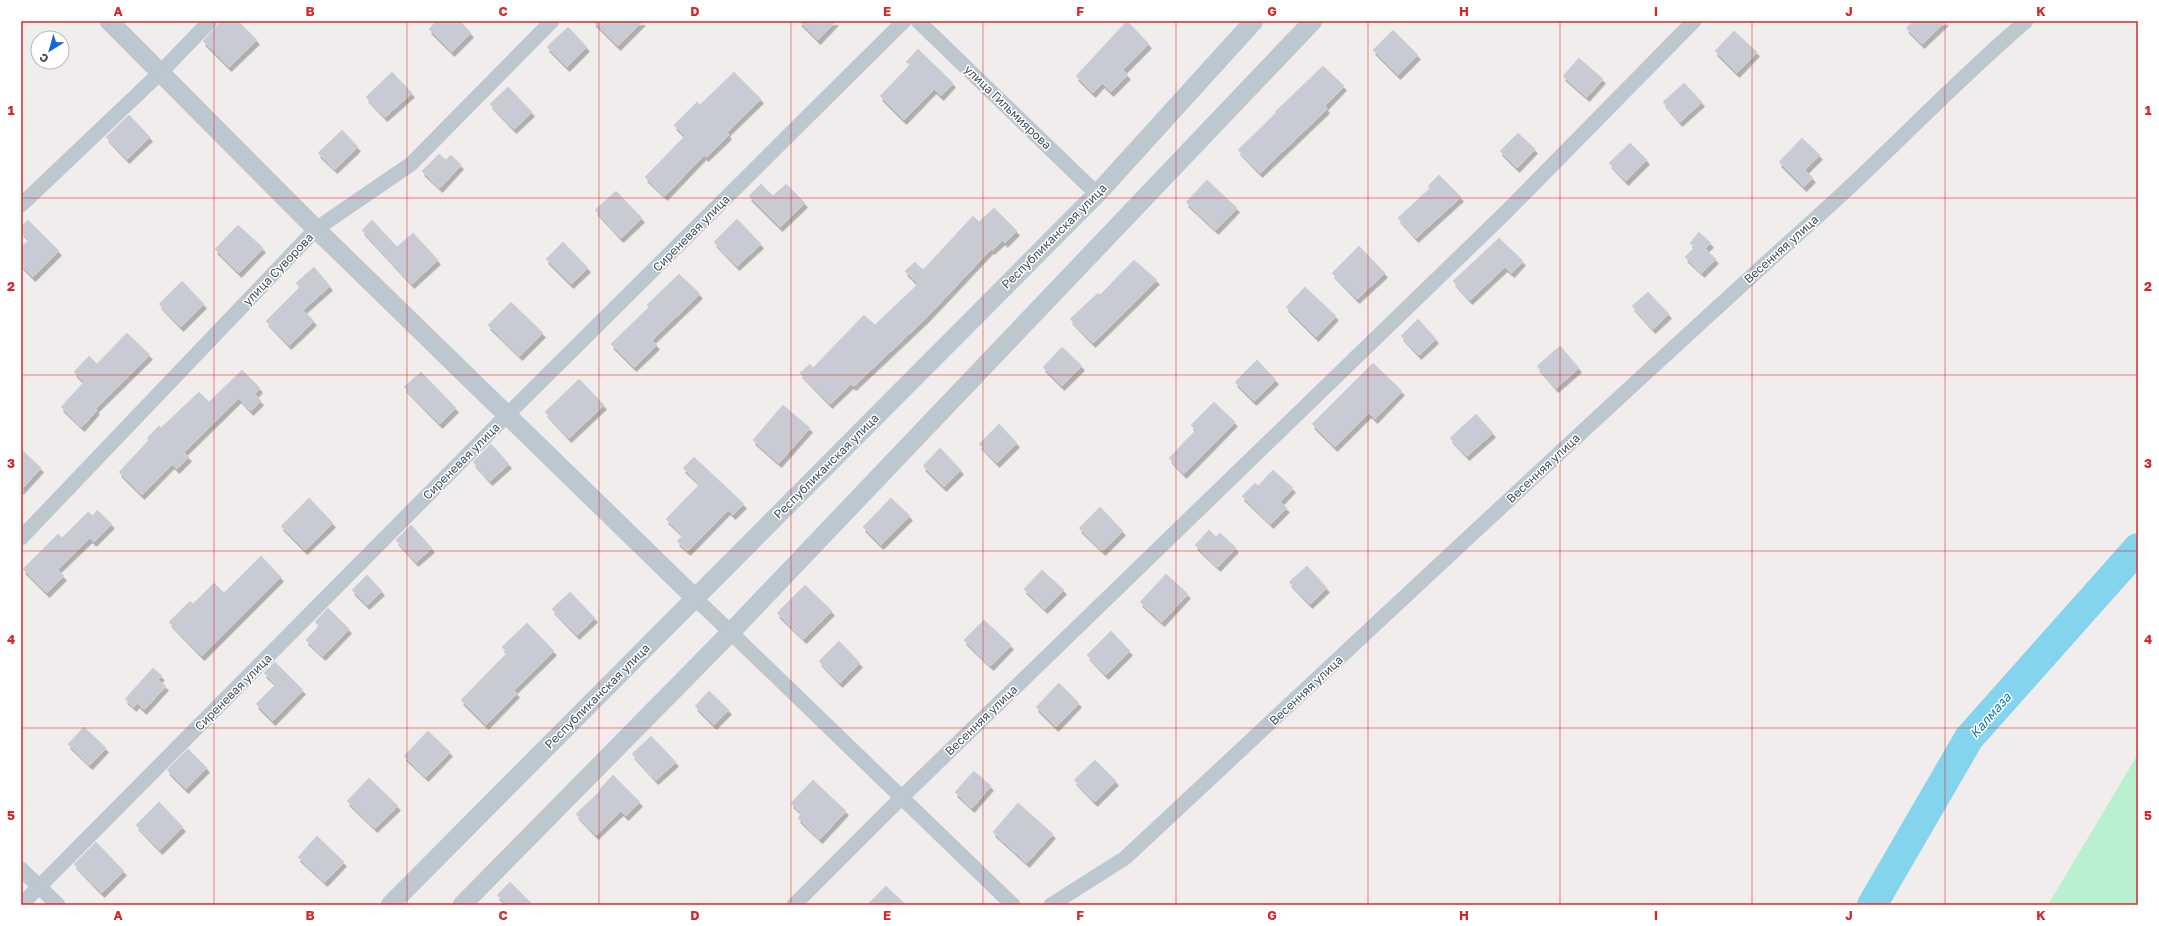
<svg xmlns="http://www.w3.org/2000/svg" width="2159" height="926" font-family="'Golos Text',sans-serif">
<style>
.green{fill:#b8f0d0}
.lines{fill:none;stroke-linecap:round;stroke-linejoin:round}
.river{stroke:#84d4ee;stroke-width:30}
.building{fill:#c8cbd3;stroke:#d0d2d9;filter:url(#shadow)}
.minor{stroke:#bcc7d0;stroke-width:15}
.tertiary{stroke:#bcc7d0;stroke-width:19}
.grid{fill:none;stroke:#d62828;stroke-width:1;stroke-opacity:0.55}
.labels{text-anchor:middle;dominant-baseline:central;stroke-width:3;stroke-linejoin:round;paint-order:stroke}
.street-label{font-size:12px;fill:#444f5b;stroke:#fff}
.water-label{font-size:13px;font-style:italic;fill:#087ca3;stroke:#fff}
.neatline{fill:none;stroke:#d62828;stroke-width:1.5}
.grid-label{font-size:13px;text-anchor:middle;font-weight:bold;fill:#d62828}
</style>
<defs>
<filter id="shadow"><feDropShadow dx="2.5" dy="4.5" stdDeviation="0" flood-color="#0004"/></filter>
</defs>
<rect width="100%" height="100%" fill="#f0edec"/>
<path class="green" d="M 2138,754 L 2138,905 L 2048,905 Z"/>
<g class="lines">
<path class="river" d="M 1872,905 L 1969,738 L 2138,548"/>
</g>
<g class="building">
<path d="M 221,21 L 238,21 L 257,40 L 229,67 L 203,41 Z"/>
<path d="M 436,21 L 460,21 L 471,33 L 452,52 L 429,29 Z"/>
<path d="M 593,21 L 643,21 L 618,46 Z"/>
<path d="M 799,21 L 836,21 L 818,40 Z"/>
<path d="M 1127,21 L 1149,44 L 1123,70 L 1128,75 L 1111,92 L 1102,83 L 1093,93 L 1076,76 Z"/>
<path d="M 1914,21 L 1946,21 L 1922,44 L 1906,28 Z"/>
<path d="M 568,27 L 587,47 L 567,67 L 547,47 Z"/>
<path d="M 1393,30 L 1418,55 L 1398,75 L 1373,50 Z"/>
<path d="M 1734,31 L 1757,52 L 1737,73 L 1715,51 Z"/>
<path d="M 918,49 L 953,83 L 941,96 L 934,89 L 904,120 L 880,96 L 910,65 L 906,62 Z"/>
<path d="M 1579,58 L 1603,79 L 1587,97 L 1563,76 Z"/>
<path d="M 1323,66 L 1344,86 L 1325,106 L 1327,109 L 1260,173 L 1238,150 L 1276,113 L 1275,112 Z"/>
<path d="M 392,72 L 412,93 L 385,117 L 366,97 Z"/>
<path d="M 734,72 L 761,99 L 727,132 L 729,135 L 706,157 L 704,155 L 665,196 L 645,177 L 685,136 L 674,125 L 697,102 L 700,105 Z"/>
<path d="M 1684,83 L 1702,102 L 1680,122 L 1663,102 Z"/>
<path d="M 508,87 L 532,112 L 514,129 L 490,104 Z"/>
<path d="M 129,115 L 150,137 L 127,159 L 106,137 Z"/>
<path d="M 342,130 L 358,147 L 335,169 L 318,153 Z"/>
<path d="M 1518,133 L 1535,149 L 1517,168 L 1500,151 Z"/>
<path d="M 1802,138 L 1820,155 L 1805,170 L 1813,178 L 1804,187 L 1779,162 Z"/>
<path d="M 1630,143 L 1647,160 L 1626,181 L 1609,163 Z"/>
<path d="M 439,154 L 446,160 L 451,155 L 461,165 L 440,188 L 422,171 Z"/>
<path d="M 1439,175 L 1461,197 L 1416,238 L 1398,218 L 1430,188 L 1428,186 Z"/>
<path d="M 1207,180 L 1237,208 L 1216,230 L 1186,202 Z"/>
<path d="M 761,184 L 773,196 L 786,184 L 805,203 L 780,227 L 749,196 Z"/>
<path d="M 616,191 L 642,218 L 621,238 L 595,210 Z"/>
<path d="M 994,208 L 1017,231 L 1005,243 L 1003,240 L 992,250 L 991,249 L 927,317 L 854,386 L 851,384 L 830,404 L 800,373 L 810,364 L 813,368 L 864,315 L 875,325 L 918,284 L 905,271 L 915,262 L 923,270 L 973,216 L 979,222 Z"/>
<path d="M 737,219 L 761,244 L 737,266 L 714,242 Z"/>
<path d="M 28,220 L 59,251 L 33,277 L 21,265 L 21,247 L 29,240 L 21,231 L 21,227 Z"/>
<path d="M 372,220 L 397,247 L 413,233 L 438,260 L 412,284 L 362,230 Z"/>
<path d="M 238,225 L 263,248 L 239,273 L 215,249 Z"/>
<path d="M 1699,232 L 1711,243 L 1705,249 L 1716,259 L 1702,273 L 1685,257 L 1695,247 L 1690,243 Z"/>
<path d="M 1499,238 L 1523,261 L 1512,273 L 1505,267 L 1470,300 L 1453,281 Z"/>
<path d="M 563,242 L 588,268 L 571,284 L 546,259 Z"/>
<path d="M 1359,246 L 1385,273 L 1357,299 L 1332,273 Z"/>
<path d="M 1134,260 L 1157,280 L 1093,343 L 1070,319 L 1098,293 L 1100,295 Z"/>
<path d="M 314,267 L 330,286 L 303,310 L 314,321 L 289,345 L 266,321 L 300,287 L 296,283 Z"/>
<path d="M 679,274 L 700,294 L 652,340 L 657,345 L 634,367 L 611,344 L 649,307 L 647,305 Z"/>
<path d="M 182,281 L 204,304 L 181,327 L 159,304 Z"/>
<path d="M 1305,287 L 1336,316 L 1316,337 L 1286,307 Z"/>
<path d="M 1648,292 L 1669,314 L 1653,329 L 1632,306 Z"/>
<path d="M 511,302 L 543,333 L 520,356 L 488,325 Z"/>
<path d="M 1418,319 L 1436,339 L 1419,355 L 1401,336 Z"/>
<path d="M 127,333 L 150,355 L 95,409 L 97,410 L 82,427 L 61,407 L 84,382 L 74,372 L 89,356 L 97,364 Z"/>
<path d="M 1560,346 L 1579,368 L 1556,388 L 1537,366 Z"/>
<path d="M 1062,347 L 1082,366 L 1062,386 L 1043,367 Z"/>
<path d="M 1257,360 L 1276,380 L 1254,401 L 1235,382 Z"/>
<path d="M 1373,363 L 1402,391 L 1375,419 L 1369,413 L 1335,447 L 1312,424 Z"/>
<path d="M 242,370 L 260,388 L 255,394 L 261,401 L 251,411 L 239,398 L 184,452 L 189,457 L 177,469 L 172,464 L 142,495 L 119,472 L 149,440 L 147,438 L 159,426 L 161,428 L 199,392 L 209,402 Z"/>
<path d="M 421,372 L 456,408 L 440,424 L 404,387 Z"/>
<path d="M 579,379 L 604,405 L 569,438 L 545,412 Z"/>
<path d="M 1214,402 L 1235,422 L 1184,474 L 1169,458 L 1196,430 L 1191,425 Z"/>
<path d="M 783,405 L 810,428 L 779,463 L 753,440 Z"/>
<path d="M 1476,414 L 1493,433 L 1467,456 L 1450,438 Z"/>
<path d="M 999,424 L 1017,443 L 997,463 L 979,444 Z"/>
<path d="M 491,444 L 509,464 L 490,481 L 473,462 Z"/>
<path d="M 940,448 L 961,470 L 944,487 L 923,466 Z"/>
<path d="M 21,449 L 41,468 L 21,490 Z"/>
<path d="M 694,457 L 744,504 L 733,515 L 728,510 L 688,551 L 677,541 L 683,535 L 666,519 L 700,484 L 683,468 Z"/>
<path d="M 1273,470 L 1293,488 L 1280,502 L 1287,508 L 1271,524 L 1242,496 L 1255,483 L 1258,486 Z"/>
<path d="M 309,498 L 333,523 L 305,550 L 281,526 Z"/>
<path d="M 891,498 L 910,516 L 881,545 L 863,527 Z"/>
<path d="M 1100,507 L 1123,531 L 1103,551 L 1079,528 Z"/>
<path d="M 97,510 L 112,524 L 94,542 L 90,538 L 57,570 L 64,576 L 47,593 L 23,569 L 58,534 L 62,538 L 88,512 L 93,516 Z"/>
<path d="M 411,525 L 432,548 L 416,562 L 396,540 Z"/>
<path d="M 1209,530 L 1216,537 L 1220,533 L 1236,548 L 1218,567 L 1195,545 Z"/>
<path d="M 261,556 L 281,577 L 202,656 L 169,622 L 190,601 L 193,604 L 214,583 L 224,593 Z"/>
<path d="M 1307,566 L 1327,588 L 1310,604 L 1289,582 Z"/>
<path d="M 1042,570 L 1064,590 L 1045,609 L 1024,589 Z"/>
<path d="M 1166,574 L 1188,594 L 1162,622 L 1140,602 Z"/>
<path d="M 367,575 L 382,591 L 367,605 L 352,590 Z"/>
<path d="M 805,585 L 832,611 L 804,639 L 777,613 Z"/>
<path d="M 570,592 L 595,618 L 577,635 L 552,609 Z"/>
<path d="M 328,608 L 349,629 L 323,656 L 306,640 L 319,626 L 315,622 Z"/>
<path d="M 984,620 L 1011,645 L 991,666 L 964,640 Z"/>
<path d="M 527,623 L 554,651 L 514,690 L 517,693 L 486,725 L 461,700 L 507,653 L 502,647 Z"/>
<path d="M 1111,631 L 1130,651 L 1106,675 L 1087,655 Z"/>
<path d="M 839,641 L 860,663 L 840,683 L 819,661 Z"/>
<path d="M 275,662 L 303,690 L 273,721 L 256,704 L 276,684 L 264,673 Z"/>
<path d="M 153,668 L 162,676 L 158,680 L 166,686 L 144,710 L 137,703 L 134,707 L 125,699 Z"/>
<path d="M 1059,683 L 1079,703 L 1056,727 L 1036,707 Z"/>
<path d="M 709,691 L 729,710 L 714,725 L 695,706 Z"/>
<path d="M 84,727 L 106,748 L 90,765 L 68,744 Z"/>
<path d="M 428,731 L 450,752 L 426,777 L 404,756 Z"/>
<path d="M 651,736 L 676,762 L 656,780 L 632,754 Z"/>
<path d="M 188,749 L 207,768 L 186,789 L 167,770 Z"/>
<path d="M 1095,760 L 1116,781 L 1095,802 L 1074,780 Z"/>
<path d="M 974,771 L 991,786 L 972,808 L 955,792 Z"/>
<path d="M 613,775 L 640,802 L 626,816 L 621,811 L 596,835 L 576,814 L 600,791 L 599,790 Z"/>
<path d="M 369,778 L 398,806 L 375,828 L 347,801 Z"/>
<path d="M 813,780 L 846,811 L 820,839 L 798,818 L 802,813 L 791,803 Z"/>
<path d="M 159,802 L 183,827 L 160,850 L 136,825 Z"/>
<path d="M 1018,803 L 1053,834 L 1027,863 L 993,832 Z"/>
<path d="M 317,836 L 344,862 L 325,882 L 298,857 Z"/>
<path d="M 96,842 L 124,871 L 102,893 L 74,864 Z"/>
<path d="M 510,882 L 533,905 L 508,905 L 497,895 Z"/>
<path d="M 886,886 L 906,905 L 867,905 Z"/>
</g>
<g class="lines">
<g class="minor">
<path d="M 918,21 L 1097,194"/>
<path d="M 21,205 L 160,73 L 210,21"/>
<path d="M 21,538 L 316,229 L 411,164 L 552,21"/>
<path d="M 695,598 L 1013,905"/>
<path d="M 21,869 L 58,905"/>
<path d="M 21,905 L 507,415 L 904,21"/>
<path d="M 794,905 L 902,797 L 1505,213 L 1694,21"/>
<path d="M 1051,905 L 1125,858 C 1359,640 1591,421 1828,207 C 1895,146 1957,80 2026,21"/>
</g>
<g class="tertiary">
<path d="M 109,21 L 316,229 L 695,598"/>
<path d="M 390,905 L 1097,194 L 1254,21"/>
<path d="M 462,905 L 731,632 L 1313,21"/>
</g>
</g>
<path class="grid" d="M 214,21 L 214,905M 407,21 L 407,905M 599,21 L 599,905M 791,21 L 791,905M 983,21 L 983,905M 1176,21 L 1176,905M 1368,21 L 1368,905M 1560,21 L 1560,905M 1752,21 L 1752,905M 1945,21 L 1945,905M 21,198 L 2138,198M 21,375 L 2138,375M 21,551 L 2138,551M 21,728 L 2138,728"/>
<g class="labels">
<g class="street-label">
<text transform="translate(1008 107) rotate(44)">улица Гильмиярова</text>
<text transform="translate(691 233) rotate(-45)">Сиреневая улица</text>
<text transform="translate(1054 236) rotate(-45)">Республиканская улица</text>
<text transform="translate(1781 249) rotate(-42)">Весенняя улица</text>
<text transform="translate(278 269) rotate(-46)">улица Суворова</text>
<text transform="translate(461 461) rotate(-45)">Сиреневая улица</text>
<text transform="translate(826 466) rotate(-45)">Республиканская улица</text>
<text transform="translate(1543 468) rotate(-43)">Весенняя улица</text>
<text transform="translate(1306 690) rotate(-43)">Весенняя улица</text>
<text transform="translate(233 692) rotate(-45)">Сиреневая улица</text>
<text transform="translate(597 696) rotate(-45)">Республиканская улица</text>
<text transform="translate(981 720) rotate(-44)">Весенняя улица</text>
</g>
<g class="water-label">
<text transform="translate(1990 715) rotate(-49)">Калмаза</text>
</g>
</g>
<rect width="2159" height="926" fill="none" stroke="#ffffff" stroke-width="44"/>
<g transform="translate(50 50) rotate(217)"><circle r="19" fill="#ffffff" stroke="#b4b9bd"/>
<path d="M0-3L7 15L0 10L-7 15Z" fill="#1366e3"/>
<text y="-6" font-size="11" font-weight="bold" text-anchor="middle" fill="#444f5b">С</text>
</g>
<rect x="22" y="22" width="2115" height="882" class="neatline"/>
<g class="grid-label">
<text x="118" y="16">A</text>
<text x="310" y="16">B</text>
<text x="503" y="16">C</text>
<text x="695" y="16">D</text>
<text x="887" y="16">E</text>
<text x="1080" y="16">F</text>
<text x="1272" y="16">G</text>
<text x="1464" y="16">H</text>
<text x="1656" y="16">I</text>
<text x="1849" y="16">J</text>
<text x="2041" y="16">K</text>
<text x="11" y="115">1</text>
<text x="2148" y="115">1</text>
<text x="11" y="291">2</text>
<text x="2148" y="291">2</text>
<text x="11" y="468">3</text>
<text x="2148" y="468">3</text>
<text x="11" y="644">4</text>
<text x="2148" y="644">4</text>
<text x="11" y="820">5</text>
<text x="2148" y="820">5</text>
<text x="118" y="920">A</text>
<text x="310" y="920">B</text>
<text x="503" y="920">C</text>
<text x="695" y="920">D</text>
<text x="887" y="920">E</text>
<text x="1080" y="920">F</text>
<text x="1272" y="920">G</text>
<text x="1464" y="920">H</text>
<text x="1656" y="920">I</text>
<text x="1849" y="920">J</text>
<text x="2041" y="920">K</text>
</g>
</svg>
